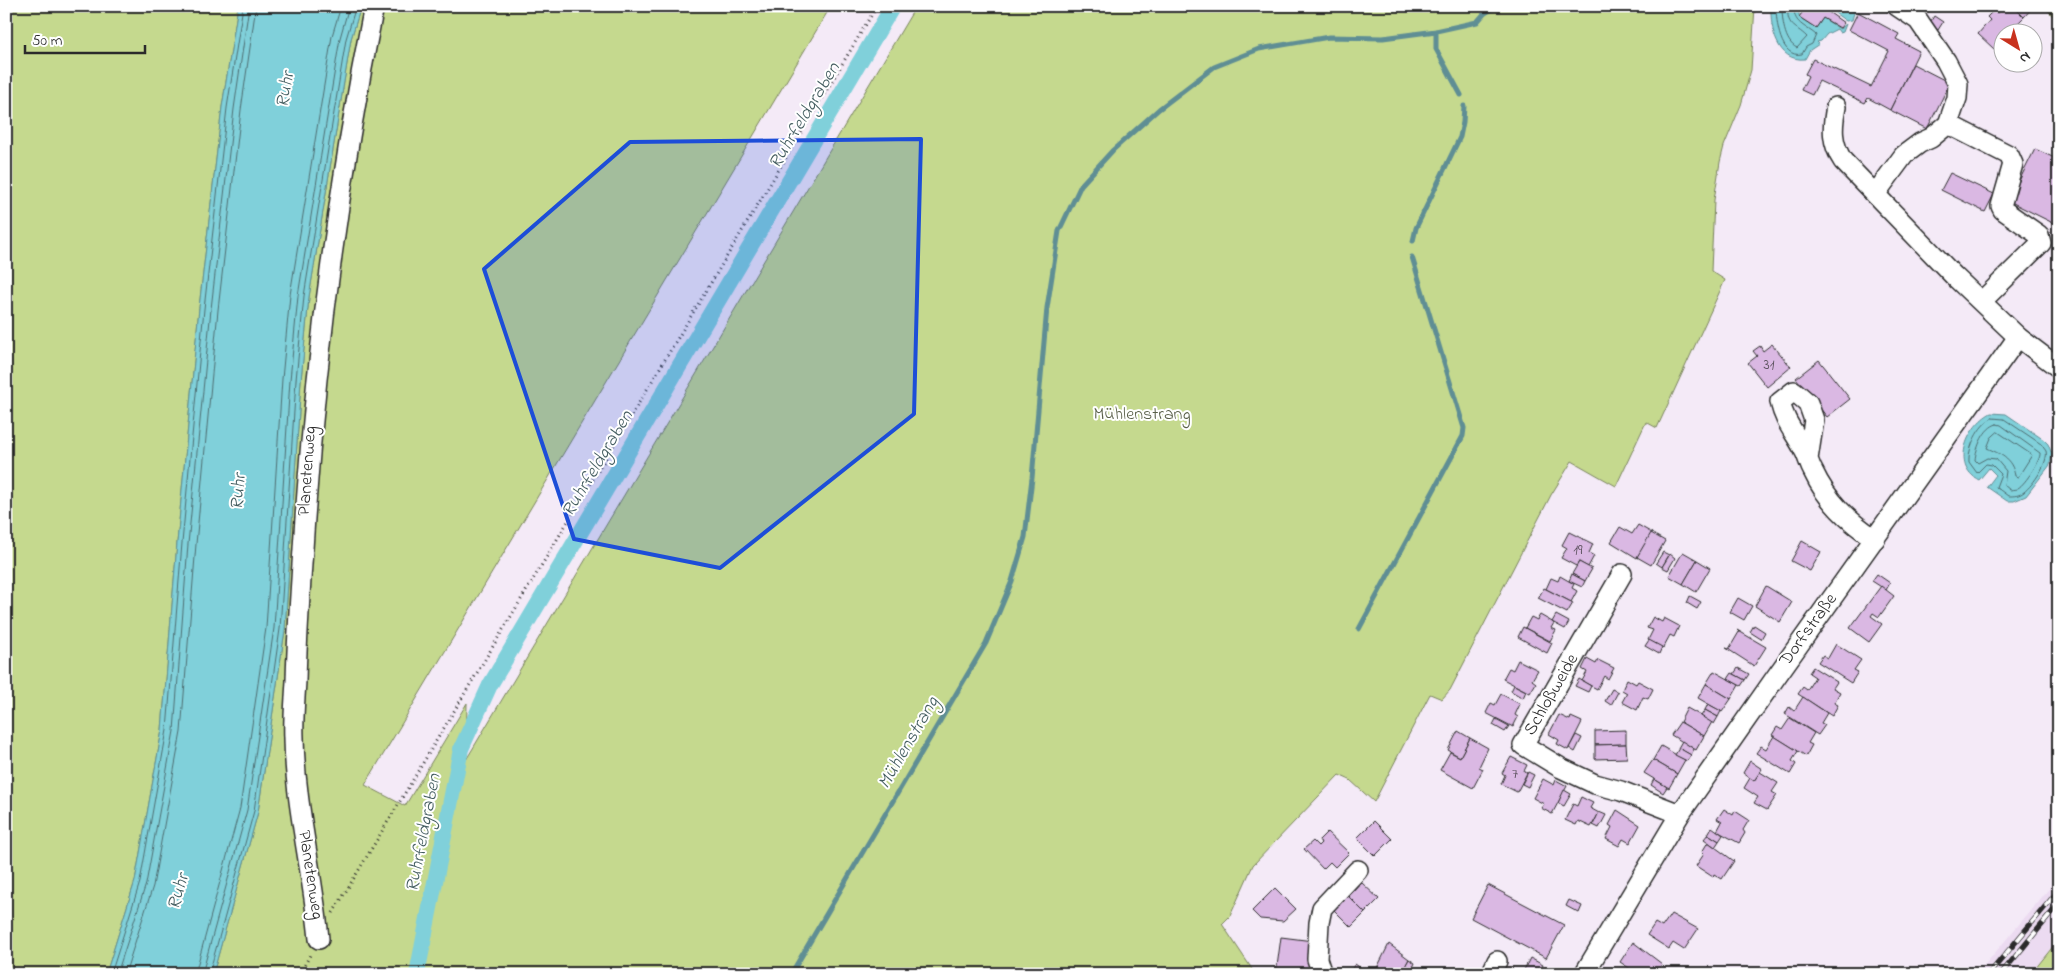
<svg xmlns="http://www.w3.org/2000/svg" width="2065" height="980" font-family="'Indie Flower',sans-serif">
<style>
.built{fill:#ecdbf1}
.green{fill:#c5d98e;stroke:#78825c}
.water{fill:#80d0da;stroke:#5e8e94}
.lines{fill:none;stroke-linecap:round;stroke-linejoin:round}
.shore{stroke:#4d6d71;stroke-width:1}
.stream{stroke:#5e8e94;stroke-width:5}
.canal{stroke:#80d0da;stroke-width:16}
.building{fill:#dab8e3;stroke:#2b2b2b}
.minor-casing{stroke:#2b2b2b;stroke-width:22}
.path{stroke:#2b2b2b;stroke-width:3;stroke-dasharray:1 4;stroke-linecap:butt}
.minor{stroke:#fff;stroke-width:19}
.rail-casing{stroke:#2b2b2b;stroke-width:5.5}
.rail{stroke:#fff;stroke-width:4;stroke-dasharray:11;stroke-linecap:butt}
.marked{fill:#1d4ed8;fill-opacity:0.2;stroke:#1d4ed8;stroke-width:4;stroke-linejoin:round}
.labels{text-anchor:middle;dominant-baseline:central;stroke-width:4;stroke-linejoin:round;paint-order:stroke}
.number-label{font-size:15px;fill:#574e59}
.park-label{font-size:18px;fill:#595f49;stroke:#fff}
.street-label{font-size:18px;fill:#2b2b2b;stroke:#fff}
.water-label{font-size:19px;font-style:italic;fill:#445d60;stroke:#fff}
</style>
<rect width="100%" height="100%" fill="#f4eaf7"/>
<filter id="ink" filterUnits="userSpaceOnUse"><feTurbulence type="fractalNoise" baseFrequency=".02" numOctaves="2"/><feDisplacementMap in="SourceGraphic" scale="10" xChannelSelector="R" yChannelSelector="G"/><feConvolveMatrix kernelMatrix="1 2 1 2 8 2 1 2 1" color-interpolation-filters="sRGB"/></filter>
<g filter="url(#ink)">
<path class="built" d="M 2059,877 L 2059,939 L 2031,974 L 1977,974 Z"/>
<g class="green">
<path d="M 6,6 L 238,6 L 222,107 L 199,308 L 177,543 L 162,730 L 135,881 L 106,974 L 6,974 Z"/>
<path d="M 361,6 L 831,6 L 365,785 L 405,806 L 467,703 L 466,760 L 916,6 L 1755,6 L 1751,70 L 1741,105 L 1724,146 L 1720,162 L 1714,200 L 1711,271 L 1725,280 L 1657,428 L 1646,422 L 1616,486 L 1572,461 L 1551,495 L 1450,690 L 1442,699 L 1430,694 L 1374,802 L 1350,780 L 1339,775 L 1253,865 L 1230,916 L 1222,924 L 1252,969 L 1249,974 L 213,974 L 258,812 L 285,630 L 301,380 L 309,297 L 351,39 Z"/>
<path d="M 2044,6 L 2059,6 L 2059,23 Z"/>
<path d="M 2059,939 L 2059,974 L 2031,974 Z"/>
</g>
<g class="water">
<path d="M 238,6 L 361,6 L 351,39 L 309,297 L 301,380 L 285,630 L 258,812 L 213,974 L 106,974 L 135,881 L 162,730 L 177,543 L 199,308 L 222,107 Z"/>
<path d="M 1771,6 L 1801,6 L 1799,10 L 1799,17 L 1816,28 L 1823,18 L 1840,29 L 1846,24 L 1843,32 L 1840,33 L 1837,29 L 1827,34 L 1821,41 L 1817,42 L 1819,44 L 1810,50 L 1805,59 C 1777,62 1770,28 1771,6 Z"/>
<path d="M 1833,6 L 1856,6 L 1852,20 L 1846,21 L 1832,11 Z"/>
<path d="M 1991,413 L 2006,414 L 2044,440 L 2048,444 L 2052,454 L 2050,465 L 2026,496 L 2014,501 L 2007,501 L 1987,487 L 1996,475 L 1989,468 L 1979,480 C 1950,465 1968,425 1991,413 Z"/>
</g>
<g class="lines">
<g class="shore">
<path d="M 1776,6 C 1776,21 1780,59 1802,54 L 1806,47 L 1812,44 L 1816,35 C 1806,26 1791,23 1795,6"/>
<path d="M 1782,6 C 1782,19 1784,42 1797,48 L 1807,37 C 1795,25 1786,27 1788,6"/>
<path d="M 1992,418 L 2004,419 L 2041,444 L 2046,451 C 2049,462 2033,485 2024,492 C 2019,496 2014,496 2008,496 L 1996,487 L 2001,474 L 1992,465 L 1986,464 L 1977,473 L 1969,462 C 1968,447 1978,426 1992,418 Z"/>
<path d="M 1997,424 L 2001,425 L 2040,453 C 2041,460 2025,484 2018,488 C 2016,490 2014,489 2010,490 L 2004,485 L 2006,471 L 1996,459 L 1987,458 L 1978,463 L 1975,460 C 1976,448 1984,427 1997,424 Z"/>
<path d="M 1998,432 L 2032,455 L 2018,477 L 2015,476 C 2012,458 2000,454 1987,448 L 1991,438 Z"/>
<path d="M 111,974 L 140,882 L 167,730 L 182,543 L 204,309 L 227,108 L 243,6"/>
<path d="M 117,974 L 146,884 L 174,731 L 188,544 L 211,309 L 234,109 L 249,6"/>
<path d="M 125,974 L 153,886 L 181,732 L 196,544 L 218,310 L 241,110 L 256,6"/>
<path d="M 195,974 L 240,808 L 266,628 L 282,379 L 290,295 L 332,36 L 341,6"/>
<path d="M 202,974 L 247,810 L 274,628 L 290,380 L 298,296 L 340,38 L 349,6"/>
<path d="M 209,974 L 254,811 L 280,629 L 296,380 L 304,296 L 346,39 L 356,6"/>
</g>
<g class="stream">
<path d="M 1436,31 L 1436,49 L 1461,95"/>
<path d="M 1413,241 L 1416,228 L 1460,137 L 1463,122 L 1464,106"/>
<path d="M 1359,629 L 1463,436 L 1464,428 L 1412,257"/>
<path d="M 791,974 L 986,643 L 1012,581 L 1025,537 L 1032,478 L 1047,308 L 1059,231 L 1081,185 L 1113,150 L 1159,109 L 1214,67 L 1259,49 L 1329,37 L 1383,38 L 1436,31 L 1477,22 L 1484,14 L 1496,6"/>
</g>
<path class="canal" d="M 417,974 L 461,749 L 490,685 L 893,6"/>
</g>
<g class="building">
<path d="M 1807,6 L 1831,6 L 1827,11 L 1844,23 L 1840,28 L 1823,18 L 1816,28 L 1799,17 Z"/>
<path d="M 2003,6 L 2013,6 L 2024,17 L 2009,32 L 2002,32 L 2002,40 L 1994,49 L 1978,34 L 1990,20 L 1987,17 L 1994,10 L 1997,13 Z"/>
<path d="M 2013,6 L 2034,6 L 2024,17 Z"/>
<path d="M 1858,12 L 1899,34 L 1896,39 L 1919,51 L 1890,110 L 1868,98 L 1865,103 L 1819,81 L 1812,95 L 1801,90 L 1808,76 L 1805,74 L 1813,59 L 1871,87 L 1889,51 L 1849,30 Z"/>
<path d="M 1934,16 L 1943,22 L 1938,30 L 1929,24 Z"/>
<path d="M 1913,64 L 1950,83 L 1927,129 L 1890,110 Z"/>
<path d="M 2035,149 L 2059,160 L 2059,211 L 2053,223 L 2009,201 Z"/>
<path d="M 1950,173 L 1994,194 L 1985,212 L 1941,190 Z"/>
<path d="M 1772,344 L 1791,367 L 1767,387 L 1748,363 L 1757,356 L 1753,351 L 1760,346 L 1763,351 Z"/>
<path d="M 1819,360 L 1850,399 L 1827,417 L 1796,378 Z"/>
<path d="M 1638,525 L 1652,533 L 1637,558 L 1611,542 L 1620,527 L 1632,534 Z"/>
<path d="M 1569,532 L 1593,544 L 1589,553 L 1594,556 L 1588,567 L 1579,562 L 1576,566 L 1561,558 L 1567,548 L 1562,545 Z"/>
<path d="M 1651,533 L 1665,541 L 1651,565 L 1637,557 Z"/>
<path d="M 1802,541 L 1821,552 L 1810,571 L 1791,561 Z"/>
<path d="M 1663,552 L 1669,555 L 1662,567 L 1656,563 Z"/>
<path d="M 1683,552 L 1697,560 L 1683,584 L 1669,576 Z"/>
<path d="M 1670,554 L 1675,558 L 1668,570 L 1662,567 Z"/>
<path d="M 1697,560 L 1710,568 L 1696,592 L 1683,584 Z"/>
<path d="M 1579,562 L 1592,569 L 1585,581 L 1572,574 Z"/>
<path d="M 1572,574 L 1585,581 L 1582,587 L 1569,581 Z"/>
<path d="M 1877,574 L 1890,583 L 1886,590 L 1872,581 Z"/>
<path d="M 1560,576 L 1574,584 L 1572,588 L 1577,591 L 1571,602 L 1546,589 L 1551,578 L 1558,581 Z"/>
<path d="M 1766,586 L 1792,602 L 1780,622 L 1755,606 Z"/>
<path d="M 1881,586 L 1894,596 L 1879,617 L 1873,613 L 1871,616 L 1882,624 L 1869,642 L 1850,628 Z"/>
<path d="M 1544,588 L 1573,603 L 1567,613 L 1538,598 Z"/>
<path d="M 1690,596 L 1701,602 L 1697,609 L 1687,603 Z"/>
<path d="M 1738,598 L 1752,606 L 1744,620 L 1730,612 Z"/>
<path d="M 1540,615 L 1554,623 L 1551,628 L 1556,630 L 1550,641 L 1525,628 L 1531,617 L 1537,620 Z"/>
<path d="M 1556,615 L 1569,622 L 1565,629 L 1552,622 Z"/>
<path d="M 1653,617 L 1662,622 L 1664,618 L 1679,626 L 1674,637 L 1670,635 L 1663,648 L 1648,640 L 1653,630 L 1647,628 Z"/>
<path d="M 1754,625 L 1765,632 L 1761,639 L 1750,632 Z"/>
<path d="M 1523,627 L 1552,643 L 1547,653 L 1518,637 Z"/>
<path d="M 1737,630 L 1766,647 L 1754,666 L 1726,648 L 1729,649 L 1739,632 Z"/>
<path d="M 1649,640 L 1662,647 L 1659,654 L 1645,646 Z"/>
<path d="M 1836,644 L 1861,660 L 1854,670 L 1858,672 L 1851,683 L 1818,662 L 1823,655 L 1828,658 Z"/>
<path d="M 1587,659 L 1596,664 L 1598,660 L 1614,668 L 1608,679 L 1604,676 L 1597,689 L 1582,681 L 1587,672 L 1582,669 Z"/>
<path d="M 1518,660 L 1538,670 L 1532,680 L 1536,683 L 1530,693 L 1503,679 L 1509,668 L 1513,670 Z"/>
<path d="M 1813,667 L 1837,682 L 1833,688 L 1840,692 L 1834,703 L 1838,705 L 1832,716 L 1798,694 L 1803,687 L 1807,690 L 1815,677 L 1809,673 Z"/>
<path d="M 1738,668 L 1749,674 L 1745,680 L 1734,674 Z"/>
<path d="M 1714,671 L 1739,685 L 1731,699 L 1706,684 Z"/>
<path d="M 1732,673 L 1745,680 L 1741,686 L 1728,679 Z"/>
<path d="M 1579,679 L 1591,686 L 1588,692 L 1575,686 Z"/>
<path d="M 1627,679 L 1636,684 L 1638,681 L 1653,689 L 1648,699 L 1643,697 L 1637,710 L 1622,702 L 1627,693 L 1622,690 Z"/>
<path d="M 1706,684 L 1731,699 L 1722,712 L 1698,698 Z"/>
<path d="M 1514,685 L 1526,691 L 1523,698 L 1511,691 Z"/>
<path d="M 1612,689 L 1618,692 L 1611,705 L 1605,701 Z"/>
<path d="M 1501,694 L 1520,704 L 1515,715 L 1518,717 L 1513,727 L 1486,713 L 1491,703 L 1495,705 Z"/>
<path d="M 1803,697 L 1827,713 L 1821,723 L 1825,725 L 1818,735 L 1785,714 L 1789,707 L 1794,711 Z"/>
<path d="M 1708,704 L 1721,711 L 1718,717 L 1705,710 Z"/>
<path d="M 1687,708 L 1712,722 L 1704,736 L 1680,722 Z"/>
<path d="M 1705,710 L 1718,717 L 1714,724 L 1701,716 Z"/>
<path d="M 1559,715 L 1570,720 L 1571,717 L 1582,722 L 1568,750 L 1557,744 L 1559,740 L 1549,734 Z"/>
<path d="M 1790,718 L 1814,733 L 1808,743 L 1812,745 L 1806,756 L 1772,735 L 1777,727 L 1782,730 Z"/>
<path d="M 1496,719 L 1509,726 L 1505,732 L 1493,725 Z"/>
<path d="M 1680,722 L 1704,736 L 1696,750 L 1671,735 Z"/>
<path d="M 1626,730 L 1626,744 L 1595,745 L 1595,731 Z"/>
<path d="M 1458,731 L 1470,738 L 1460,757 L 1448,750 Z"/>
<path d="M 1576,735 L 1582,738 L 1575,752 L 1569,748 Z"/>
<path d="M 1774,736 L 1798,751 L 1792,761 L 1796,764 L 1790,774 L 1756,753 L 1761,746 L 1766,749 Z"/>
<path d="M 1470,738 L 1488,748 L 1479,767 L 1483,769 L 1473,788 L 1440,770 L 1450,752 L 1460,757 Z"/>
<path d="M 1682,741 L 1694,749 L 1691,755 L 1678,748 Z"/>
<path d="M 1626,744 L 1627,758 L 1595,759 L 1595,745 Z"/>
<path d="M 1661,746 L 1685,760 L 1677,774 L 1653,760 Z"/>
<path d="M 1679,748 L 1691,755 L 1687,761 L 1675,755 Z"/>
<path d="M 1511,757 L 1527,765 L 1524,771 L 1527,773 L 1517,792 L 1501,784 L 1505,775 L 1502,773 Z"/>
<path d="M 1653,760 L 1677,774 L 1669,788 L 1644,773 Z"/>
<path d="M 1750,761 L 1762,769 L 1754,781 L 1743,773 Z"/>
<path d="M 1528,772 L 1534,775 L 1528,787 L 1522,784 Z"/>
<path d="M 1760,772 L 1778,783 L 1772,792 L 1777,795 L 1767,810 L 1754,803 L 1758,797 L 1744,788 L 1750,778 L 1754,781 Z"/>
<path d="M 1543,779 L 1554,785 L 1556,780 L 1567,786 L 1552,814 L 1541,808 L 1544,804 L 1533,798 Z"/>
<path d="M 1654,779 L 1667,787 L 1663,793 L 1651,785 Z"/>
<path d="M 1564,790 L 1571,794 L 1564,806 L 1558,803 Z"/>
<path d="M 1581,797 L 1593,803 L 1590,808 L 1599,813 L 1591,827 L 1578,821 L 1576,825 L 1565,820 L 1573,804 L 1577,806 Z"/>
<path d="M 1724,809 L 1733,815 L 1735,811 L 1749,820 L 1743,830 L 1745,833 L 1739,843 L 1717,831 L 1722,822 L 1717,819 Z"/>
<path d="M 1617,810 L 1640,825 L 1630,843 L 1623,839 L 1619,846 L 1606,839 L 1612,827 L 1609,825 Z"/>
<path d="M 1599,812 L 1606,815 L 1599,828 L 1593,825 Z"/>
<path d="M 1374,821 L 1392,839 L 1375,856 L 1357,838 Z"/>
<path d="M 1712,827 L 1723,835 L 1719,841 L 1708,834 Z"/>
<path d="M 1327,832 L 1349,853 L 1335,867 L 1330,862 L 1323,869 L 1304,849 L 1313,841 L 1318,846 L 1321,843 L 1319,840 Z"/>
<path d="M 1708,834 L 1719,841 L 1715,847 L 1704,839 Z"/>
<path d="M 1708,842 L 1734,861 L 1722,879 L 1714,874 L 1713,877 L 1696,866 L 1704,854 L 1702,852 Z"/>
<path d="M 1361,882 L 1379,899 L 1365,913 L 1348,896 Z"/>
<path d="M 1488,885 L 1564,925 L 1546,958 L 1471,918 Z"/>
<path d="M 1275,888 L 1296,909 L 1283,921 L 1260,919 L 1252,911 Z"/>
<path d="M 1348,896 L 1365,913 L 1351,927 L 1334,910 Z"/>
<path d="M 1569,900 L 1582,906 L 1579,913 L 1566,906 Z"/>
<path d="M 1671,914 L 1698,929 L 1684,950 L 1673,943 L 1669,949 L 1647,935 L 1655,923 L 1662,927 Z"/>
<path d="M 1281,937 L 1313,941 L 1309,974 L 1276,974 Z"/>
<path d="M 1633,942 L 1662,964 L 1656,974 L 1638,974 L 1620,962 Z"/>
<path d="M 1389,944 L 1409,959 L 1401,974 L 1374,974 Z"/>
<path d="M 1530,958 L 1543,965 L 1539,974 L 1522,974 Z"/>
<path d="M 1409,959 L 1415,963 L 1410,974 L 1401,974 Z"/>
<path d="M 1355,964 L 1369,974 L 1348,974 Z"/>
</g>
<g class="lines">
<defs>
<g id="minor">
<path d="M 1836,107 C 1832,127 1831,143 1843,161 L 1954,276 L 2018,337"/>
<path d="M 1948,124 L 2009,155 L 2013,164 L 2001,206 L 2003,210 L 2039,235 L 2041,243 L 1982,301"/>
<path d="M 1876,193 L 1904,155 L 1920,143 L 1931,138 L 1948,124 L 1957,98 L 1958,84 L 1946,61 L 1918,20 L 1897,6"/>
<path d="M 1808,459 L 1814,420 L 1808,403 L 1794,391 L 1780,402 C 1785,423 1794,431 1804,450 C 1808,457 1809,464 1813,471 C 1827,501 1848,521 1875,539"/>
<path d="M 1622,574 L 1523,745 L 1561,768 L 1595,784 L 1621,791 L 1680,814"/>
<path d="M 319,939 C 313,872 295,806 294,738 C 293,719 295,700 296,681 C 297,637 300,593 303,549 C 314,366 338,186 374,6"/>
<path d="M 1322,974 L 1317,959 L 1319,923 L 1322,908 L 1358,870"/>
<path d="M 1491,974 L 1497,961"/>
<path d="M 1584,974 L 1680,814 L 1778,674 L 2018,337 L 2059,368"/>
</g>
</defs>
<use href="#minor" class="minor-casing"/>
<g class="path">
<path d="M 333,913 L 877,6"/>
<path d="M 300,974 L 311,953"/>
</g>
<use href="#minor" class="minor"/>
<defs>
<g id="rail">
<path d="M 1989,974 L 2059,890"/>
<path d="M 2001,974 L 2059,904"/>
</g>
</defs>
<use href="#rail" class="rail-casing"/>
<use href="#rail" class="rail"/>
</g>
</g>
<path class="marked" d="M 921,139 L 914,414 L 720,568 L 574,539 L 484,269 L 630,142 Z"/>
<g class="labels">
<g class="number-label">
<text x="1769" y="365">31</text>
<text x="1578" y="550">19</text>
<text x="1515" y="774">7</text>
</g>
<g class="park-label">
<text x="1142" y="415">Mühlenstrang</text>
</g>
<g class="street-label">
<text transform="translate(308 471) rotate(-86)">Planetenweg</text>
<text transform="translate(1809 630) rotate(-54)">Dorfstraße</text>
<text transform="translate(1552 695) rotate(-60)">Schloßweide</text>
<text transform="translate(310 875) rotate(81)">Planetenweg</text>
</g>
<g class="water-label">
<text transform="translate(286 90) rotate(-80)">Ruhr</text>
<text transform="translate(805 116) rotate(-59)">Ruhrfeldgraben</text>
<text transform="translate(598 464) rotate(-59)">Ruhrfeldgraben</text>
<text transform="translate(239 492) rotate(-85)">Ruhr</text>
<text transform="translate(909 743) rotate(-60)">Mühlenstrang</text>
<text transform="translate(424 833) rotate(-79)">Ruhrfeldgraben</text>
<text transform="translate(179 892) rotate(-74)">Ruhr</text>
</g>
</g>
<rect width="2065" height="980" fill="none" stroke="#fff" stroke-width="25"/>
<rect x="12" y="12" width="2040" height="955" fill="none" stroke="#2b2b2b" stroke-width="2" filter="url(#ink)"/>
<g transform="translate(2018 48) rotate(143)"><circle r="24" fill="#ffffff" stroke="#aaaaaa"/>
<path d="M0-4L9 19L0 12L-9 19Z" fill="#c8321e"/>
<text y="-8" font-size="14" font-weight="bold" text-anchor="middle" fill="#2b2b2b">N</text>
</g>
<path d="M25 45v8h120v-8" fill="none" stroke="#2b2b2b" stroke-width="2.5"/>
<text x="32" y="45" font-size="15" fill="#2b2b2b" stroke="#ffffff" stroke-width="4" paint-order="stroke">50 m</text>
</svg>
